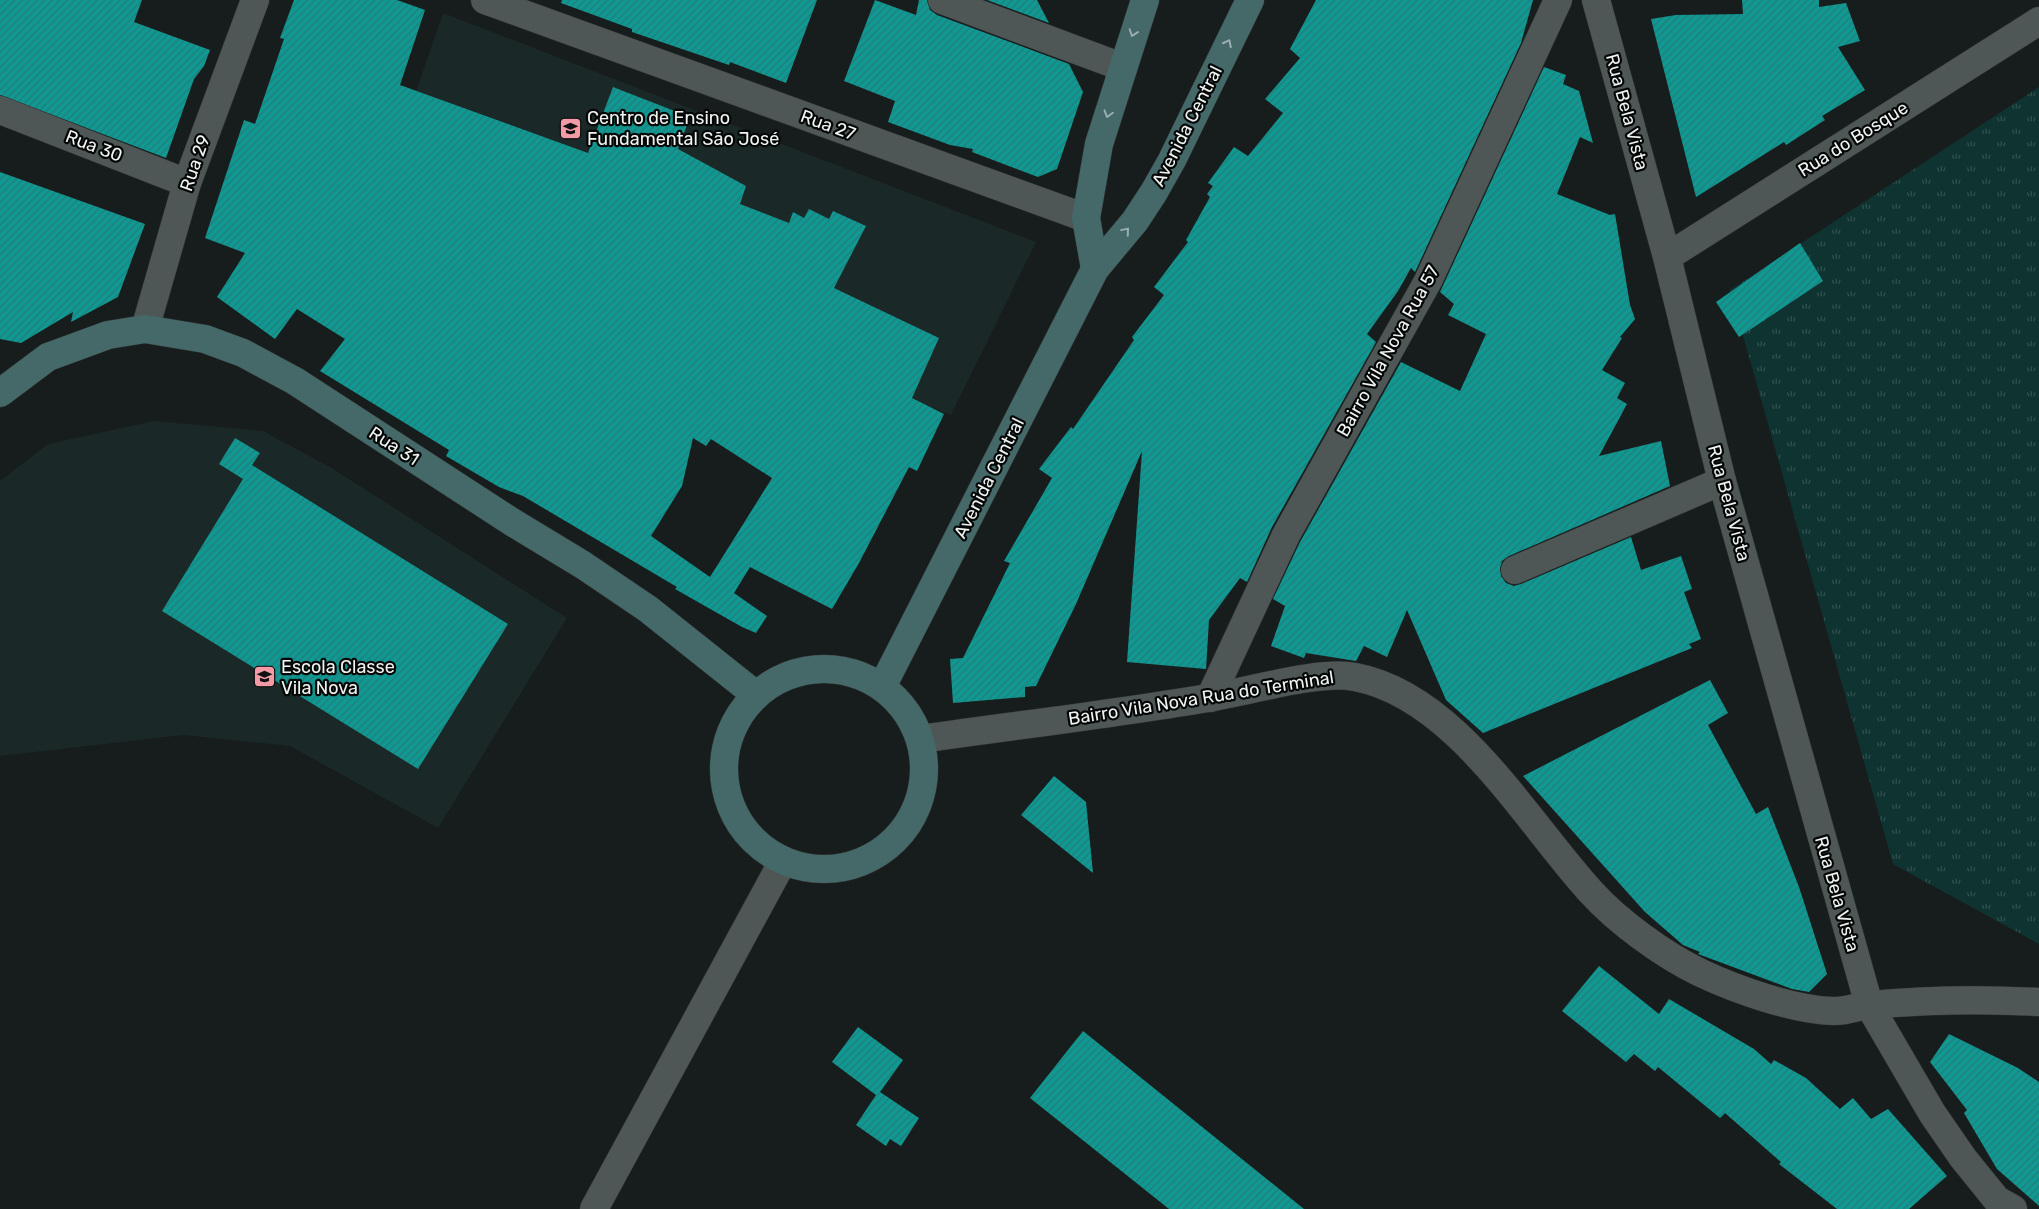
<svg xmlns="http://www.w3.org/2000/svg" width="2039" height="1209" font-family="Rubik,sans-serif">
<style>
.built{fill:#1a2827}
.park{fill:url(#park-tufts)}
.building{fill:url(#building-hatch);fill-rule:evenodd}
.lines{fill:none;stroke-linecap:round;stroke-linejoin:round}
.street-casing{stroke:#323636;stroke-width:29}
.secondary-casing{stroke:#323636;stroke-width:29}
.street{stroke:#4f5656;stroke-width:28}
.secondary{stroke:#446968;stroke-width:28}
.oneway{stroke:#9aaeae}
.labels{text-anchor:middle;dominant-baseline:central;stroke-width:4.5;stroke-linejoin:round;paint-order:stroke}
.street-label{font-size:18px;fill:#eff4f3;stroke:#050707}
.poi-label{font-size:18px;fill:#eff4f3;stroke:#050707;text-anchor:start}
</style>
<defs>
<pattern id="park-tufts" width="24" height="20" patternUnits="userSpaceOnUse" patternTransform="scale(1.25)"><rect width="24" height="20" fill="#0e3331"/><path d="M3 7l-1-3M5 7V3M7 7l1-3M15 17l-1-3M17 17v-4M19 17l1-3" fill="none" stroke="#31514f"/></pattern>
<pattern id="building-hatch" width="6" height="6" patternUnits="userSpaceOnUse" patternTransform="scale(1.25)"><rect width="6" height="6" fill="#109892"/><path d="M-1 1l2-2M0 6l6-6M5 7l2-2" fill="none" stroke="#247c78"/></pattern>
</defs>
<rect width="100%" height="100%" fill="#171d1c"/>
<g class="built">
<path d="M 443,13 L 1036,242 L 951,415 L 818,364 L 364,243 Z"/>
<path d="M 154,421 L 263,431 L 330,467 L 567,618 L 438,828 L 290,746 L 183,735 L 0,756 L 0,481 L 48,444 Z"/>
</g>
<path class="park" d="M 2039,87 L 2039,944 L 1893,864 L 1730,290 Z"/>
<g class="building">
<path d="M 0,0 L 142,0 L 134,22 L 210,50 L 204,66 L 194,79 L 166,158 L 0,95 Z"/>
<path d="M 294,0 L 397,0 L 425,10 L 400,85 L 588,153 L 613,87 L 690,117 L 678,149 L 746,186 L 740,204 L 789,223 L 793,212 L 804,218 L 809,209 L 829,219 L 833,211 L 866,226 L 834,288 L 939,338 L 912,398 L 944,414 L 917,471 L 909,467 L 859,563 L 832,609 L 750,567 L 734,593 L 767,616 L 756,633 L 742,627 L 675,589 L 677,587 L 523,496 L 499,487 L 446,456 L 449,450 L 320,371 L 345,339 L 297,309 L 275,339 L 217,297 L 245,253 L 205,238 L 244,120 L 255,124 L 284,39 L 280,38 ZM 693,438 L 706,446 L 711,439 L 772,478 L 710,577 L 651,536 L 682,486 Z"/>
<path d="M 562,0 L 817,0 L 786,83 L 730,62 L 729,65 L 632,32 L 632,29 L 561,3 Z"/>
<path d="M 875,0 L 916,15 L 919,0 L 927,0 L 930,10 L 937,15 L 1069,64 L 1083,92 L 1057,169 L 1038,177 L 972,152 L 973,149 L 950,145 L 888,122 L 895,101 L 844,81 Z"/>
<path d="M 987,0 L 1037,0 L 1049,23 Z"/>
<path d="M 1316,0 L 1533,0 L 1521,43 L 1415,272 L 1411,268 L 1398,291 L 1367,334 L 1376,342 L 1272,527 L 1247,582 L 1240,578 L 1209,620 L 1206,669 L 1127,662 L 1142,451 L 1076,604 L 1036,686 L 1025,687 L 1025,697 L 953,703 L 950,659 L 963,658 L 1010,563 L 1004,561 L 1052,478 L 1039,469 L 1071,427 L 1073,429 L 1134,340 L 1132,337 L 1164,295 L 1154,287 L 1188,242 L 1186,240 L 1210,197 L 1207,194 L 1213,186 L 1208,183 L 1234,147 L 1248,156 L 1283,113 L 1265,99 L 1300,58 L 1290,49 Z"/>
<path d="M 1742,0 L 1819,0 L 1819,7 L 1846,3 L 1860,41 L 1838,47 L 1865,90 L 1822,116 L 1825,120 L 1786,145 L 1784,142 L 1696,197 L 1651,19 L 1676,15 L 1743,14 Z"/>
<path d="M 1544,67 L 1566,75 L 1563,84 L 1579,91 L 1593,143 L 1580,137 L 1557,194 L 1610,215 L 1615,214 L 1630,305 L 1635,319 L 1620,337 L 1622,338 L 1602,370 L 1625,383 L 1617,398 L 1627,404 L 1599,456 L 1661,441 L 1670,486 L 1509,556 L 1502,561 L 1500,568 L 1501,576 L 1506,583 L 1514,586 L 1521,584 L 1631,537 L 1641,570 L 1681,556 L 1692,589 L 1684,592 L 1701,639 L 1689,644 L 1692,648 L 1483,733 L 1446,700 L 1407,610 L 1387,657 L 1364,646 L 1356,661 L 1306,653 L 1304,658 L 1271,646 L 1285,606 L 1273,599 L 1300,542 L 1401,362 L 1460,391 L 1486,334 L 1448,315 L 1454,304 L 1440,292 Z"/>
<path d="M 0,172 L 145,224 L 118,297 L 71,322 L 73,312 L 21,343 L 0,339 Z"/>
<path d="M 1800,243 L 1823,281 L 1739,337 L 1716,302 Z"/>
<path d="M 235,438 L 260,453 L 252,465 L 508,624 L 418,769 L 162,611 L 243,479 L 219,464 Z"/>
<path d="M 1710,680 L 1728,713 L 1708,725 L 1756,814 L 1768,807 L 1799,887 L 1827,974 L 1809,992 L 1792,989 L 1698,954 L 1700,952 L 1683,945 L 1645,912 L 1523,776 Z"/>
<path d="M 1054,776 L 1086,802 L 1093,873 L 1021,815 Z"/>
<path d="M 1599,966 L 1659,1014 L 1669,999 L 1754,1049 L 1771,1064 L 1774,1060 L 1806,1078 L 1840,1109 L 1853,1098 L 1871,1119 L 1888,1109 L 1947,1176 L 1909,1209 L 1837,1209 L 1779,1164 L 1781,1162 L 1725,1113 L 1720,1118 L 1658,1067 L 1655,1071 L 1634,1054 L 1626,1062 L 1562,1011 Z"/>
<path d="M 858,1027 L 903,1060 L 880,1092 L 919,1118 L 901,1146 L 890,1139 L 886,1146 L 856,1125 L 876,1095 L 832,1062 Z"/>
<path d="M 1083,1031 L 1304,1209 L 1169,1209 L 1030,1098 Z"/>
<path d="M 1949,1034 L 2018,1068 L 2039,1082 L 2039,1206 L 1997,1169 L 1964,1113 L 1967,1110 L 1930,1062 Z"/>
</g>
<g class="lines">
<defs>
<g id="street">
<path d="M 485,0 L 1086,218"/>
<path d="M 942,0 L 1122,67"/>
<path d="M 1596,0 L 1667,257 L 1722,481 L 1869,1005 L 1932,1113 L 1963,1158 L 1997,1200 L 2013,1209"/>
<path d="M 0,110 L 187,183"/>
<path d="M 1667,257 L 2039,21"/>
<path d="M 145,329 L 187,183 L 255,0"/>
<path d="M 1515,570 L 1722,481"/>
<path d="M 1210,698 L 1286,535 L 1428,281 L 1558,0"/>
<path d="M 921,739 C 1018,725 1116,714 1213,697 C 1251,691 1319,670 1355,677 C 1456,696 1526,821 1591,892 C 1618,922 1665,956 1701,973 C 1737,990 1794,1010 1833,1011 C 1845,1012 1858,1006 1870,1005 C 1923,1000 1986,999 2039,1002"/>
<path d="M 594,1209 L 783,861"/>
</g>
<g id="secondary">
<path d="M 1095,269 L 1086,218 L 1099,144 L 1145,0"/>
<path d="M 0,393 L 48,357 L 108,335 L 145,329 L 205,339 L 243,353 L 295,381 L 512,522 L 583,565 L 648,609 L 756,695"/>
<circle cx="824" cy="769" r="100"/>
<path d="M 882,687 L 1095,269 L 1135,221 L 1154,192 L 1172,160 L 1250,0"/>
</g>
</defs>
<use href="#street" class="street-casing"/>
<use href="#secondary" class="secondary-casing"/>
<use href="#street" class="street"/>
<use href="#secondary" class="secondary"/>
</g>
<defs><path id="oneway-chevron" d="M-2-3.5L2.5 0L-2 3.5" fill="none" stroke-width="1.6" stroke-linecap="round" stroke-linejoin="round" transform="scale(1.25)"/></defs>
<g class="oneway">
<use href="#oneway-chevron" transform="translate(1133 33) rotate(109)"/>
<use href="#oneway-chevron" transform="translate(1228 43) rotate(-63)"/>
<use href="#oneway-chevron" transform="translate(1108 114) rotate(106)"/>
<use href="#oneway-chevron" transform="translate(1126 231) rotate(-50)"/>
</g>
<defs>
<symbol id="school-square" viewBox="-11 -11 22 22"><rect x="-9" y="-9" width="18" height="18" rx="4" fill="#f39aa7" stroke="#050707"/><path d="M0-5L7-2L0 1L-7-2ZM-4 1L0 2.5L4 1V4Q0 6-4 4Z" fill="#111"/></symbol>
</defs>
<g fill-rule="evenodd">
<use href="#school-square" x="558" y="116" width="25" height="25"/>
<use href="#school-square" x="252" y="664" width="25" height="25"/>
</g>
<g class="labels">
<g class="street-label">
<text transform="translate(1627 112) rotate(75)">Rua Bela Vista</text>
<text transform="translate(828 125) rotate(20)">Rua 27</text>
<text transform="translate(1187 126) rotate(-63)">Avenida Central</text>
<text transform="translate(1853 139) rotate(-32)">Rua do Bosque</text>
<text transform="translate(94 146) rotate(21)">Rua 30</text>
<text transform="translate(195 163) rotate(-71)">Rua 29</text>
<text transform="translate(1388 351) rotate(-61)">Bairro Vila Nova Rua 57</text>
<text transform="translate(394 446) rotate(33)">Rua 31</text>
<text transform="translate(989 478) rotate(-63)">Avenida Central</text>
<text transform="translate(1729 503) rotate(75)">Rua Bela Vista</text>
<text transform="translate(1201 698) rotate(-9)">Bairro Vila Nova Rua do Terminal</text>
<text transform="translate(1837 894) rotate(74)">Rua Bela Vista</text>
</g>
<g class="poi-label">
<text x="587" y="118">Centro de Ensino<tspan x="587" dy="21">Fundamental São José</tspan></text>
<text x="281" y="667">Escola Classe<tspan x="281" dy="21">Vila Nova</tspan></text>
</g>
</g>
</svg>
